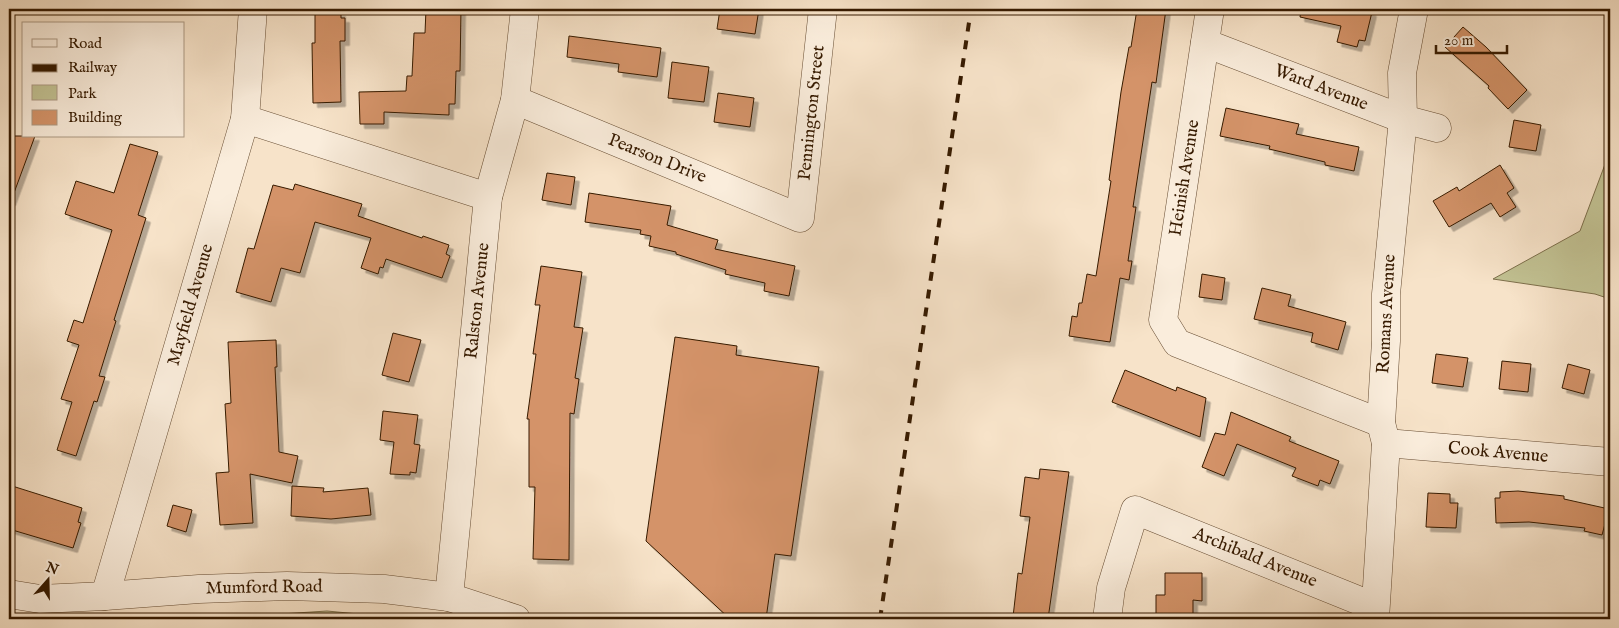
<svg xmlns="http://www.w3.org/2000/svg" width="1619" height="628" font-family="'IM FELL English',serif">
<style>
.green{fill:#c2c293;stroke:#7c6e4a}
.building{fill:#d49369;stroke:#361a00;filter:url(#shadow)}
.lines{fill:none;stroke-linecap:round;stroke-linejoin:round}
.minor-casing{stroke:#664c32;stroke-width:29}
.tertiary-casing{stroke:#664c32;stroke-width:29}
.minor{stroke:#faeddc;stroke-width:28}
.tertiary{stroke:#faeddc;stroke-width:28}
.rail{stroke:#361a00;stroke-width:4;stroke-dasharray:9 9;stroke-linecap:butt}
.labels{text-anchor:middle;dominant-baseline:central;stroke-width:4.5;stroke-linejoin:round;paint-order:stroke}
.street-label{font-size:18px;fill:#361a00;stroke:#faeddc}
</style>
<defs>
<filter id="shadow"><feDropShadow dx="4.5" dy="4.5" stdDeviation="0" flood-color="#0004"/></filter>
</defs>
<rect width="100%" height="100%" fill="#f7e3c9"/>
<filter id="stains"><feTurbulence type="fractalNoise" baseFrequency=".004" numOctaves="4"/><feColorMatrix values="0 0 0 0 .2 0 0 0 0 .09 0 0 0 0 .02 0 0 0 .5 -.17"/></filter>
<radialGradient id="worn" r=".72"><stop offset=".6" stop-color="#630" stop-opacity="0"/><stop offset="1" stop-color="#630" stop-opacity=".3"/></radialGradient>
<g class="green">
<path d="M 1610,151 L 1610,299 L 1595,294 L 1493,279 L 1580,231 Z"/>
<path d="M 327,611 L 410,619 L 204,619 Z"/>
</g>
<g class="building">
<path d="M 426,9 L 461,9 L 460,71 L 456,71 L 455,104 L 449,104 L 449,115 L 384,112 L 384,124 L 360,124 L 359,92 L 406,91 L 407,76 L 412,76 L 414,33 L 425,33 Z"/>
<path d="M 720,9 L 759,9 L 755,34 L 717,29 Z"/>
<path d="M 1137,9 L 1166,9 L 1156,83 L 1152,82 L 1133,207 L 1136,207 L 1128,261 L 1132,261 L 1129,280 L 1120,278 L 1110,342 L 1069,336 L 1072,316 L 1077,317 L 1079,303 L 1082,303 L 1087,274 L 1096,276 L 1111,181 L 1109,180 L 1121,92 L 1129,47 L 1131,47 Z"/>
<path d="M 1301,9 L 1360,9 L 1372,12 L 1365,41 L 1359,40 L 1357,47 L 1337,42 L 1341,26 L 1300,17 Z"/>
<path d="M 315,12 L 341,12 L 341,18 L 345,18 L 345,41 L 340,41 L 341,102 L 313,103 L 312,43 L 315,43 Z"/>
<path d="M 1463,27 L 1486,47 L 1527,90 L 1508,109 L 1488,88 L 1489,86 L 1445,47 Z"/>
<path d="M 569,36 L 661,48 L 657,77 L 618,72 L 619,64 L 567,57 Z"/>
<path d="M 672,62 L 709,67 L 704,102 L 668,98 Z"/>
<path d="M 718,93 L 754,98 L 750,127 L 714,122 Z"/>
<path d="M 1226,108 L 1299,124 L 1296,134 L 1359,147 L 1354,171 L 1325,165 L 1325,162 L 1269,149 L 1270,146 L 1220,136 Z"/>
<path d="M 1514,120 L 1541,125 L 1536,151 L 1509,147 Z"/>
<path d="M 9,136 L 35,136 L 11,201 L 9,201 Z"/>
<path d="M 130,144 L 158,152 L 138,215 L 146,218 L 114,320 L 116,321 L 99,376 L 105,377 L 97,402 L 94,401 L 76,456 L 57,450 L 72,402 L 61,399 L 79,345 L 67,341 L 74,320 L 83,323 L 112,230 L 65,214 L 76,181 L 114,193 Z"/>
<path d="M 1500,165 L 1514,188 L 1507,193 L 1516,207 L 1500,217 L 1491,203 L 1449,227 L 1433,201 L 1457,187 L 1459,191 Z"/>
<path d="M 547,173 L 575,177 L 571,205 L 542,200 Z"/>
<path d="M 295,184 L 362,204 L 358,216 L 422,238 L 423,236 L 449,245 L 446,254 L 450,256 L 442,278 L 386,259 L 383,268 L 380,267 L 378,274 L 361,268 L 371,238 L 315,222 L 300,273 L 281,268 L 271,302 L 236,292 L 248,248 L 254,249 L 273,185 L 293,190 Z"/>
<path d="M 589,193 L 671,206 L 667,225 L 718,240 L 715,249 L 795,266 L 789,296 L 764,291 L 765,283 L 725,274 L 726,270 L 676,254 L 676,252 L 649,246 L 651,236 L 640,234 L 641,230 L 585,222 Z"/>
<path d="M 541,266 L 582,272 L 574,327 L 583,328 L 575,378 L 579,379 L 574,414 L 570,413 L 569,560 L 533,559 L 535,487 L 529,487 L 529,419 L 527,419 L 536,354 L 533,354 L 540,305 L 535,305 Z"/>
<path d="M 1202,274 L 1225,278 L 1222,300 L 1199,297 Z"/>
<path d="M 1262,288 L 1291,295 L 1288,306 L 1346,322 L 1338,350 L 1311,342 L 1313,333 L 1254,319 Z"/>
<path d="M 393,333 L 421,340 L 409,382 L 382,375 Z"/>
<path d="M 675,337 L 737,346 L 736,355 L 819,367 L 791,556 L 775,554 L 766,619 L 730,619 L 646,541 Z"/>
<path d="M 276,340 L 277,367 L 275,367 L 279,452 L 298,456 L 292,483 L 250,474 L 253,523 L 220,525 L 216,473 L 229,472 L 225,404 L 231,403 L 228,342 Z"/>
<path d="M 1436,354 L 1468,358 L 1463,387 L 1432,383 Z"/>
<path d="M 1502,361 L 1531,364 L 1528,392 L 1499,389 Z"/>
<path d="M 1568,364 L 1590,370 L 1584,394 L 1562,388 Z"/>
<path d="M 1125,370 L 1176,391 L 1177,387 L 1206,398 L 1200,437 L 1112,402 Z"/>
<path d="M 383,411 L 418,415 L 414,444 L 420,445 L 416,473 L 410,472 L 410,475 L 390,474 L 394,442 L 380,440 Z"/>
<path d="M 1231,412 L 1291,437 L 1289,441 L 1339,461 L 1330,484 L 1320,480 L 1318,486 L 1292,476 L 1296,468 L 1237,444 L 1224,476 L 1202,467 L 1215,433 L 1225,435 Z"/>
<path d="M 1040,469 L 1069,472 L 1048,619 L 1013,617 L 1018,573 L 1022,574 L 1030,517 L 1020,516 L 1025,477 L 1039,479 Z"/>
<path d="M 9,485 L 82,508 L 78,522 L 81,523 L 73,548 L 9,529 Z"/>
<path d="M 292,486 L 324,488 L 323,492 L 368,488 L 371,515 L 331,519 L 291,516 Z"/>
<path d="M 1518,491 L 1564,496 L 1564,499 L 1609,509 L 1602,535 L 1584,531 L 1585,528 L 1529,522 L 1496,523 L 1495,498 L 1500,498 L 1500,492 Z"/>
<path d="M 1428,493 L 1450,494 L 1450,503 L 1458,503 L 1456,528 L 1426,527 Z"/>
<path d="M 173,505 L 192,510 L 186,532 L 167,526 Z"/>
<path d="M 1165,573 L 1202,573 L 1202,601 L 1193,600 L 1193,619 L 1165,619 L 1165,616 L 1156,616 L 1156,595 L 1165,595 Z"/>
</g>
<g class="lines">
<defs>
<g id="minor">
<path d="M 1210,9 L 1163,320 L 1177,343 L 1381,423"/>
<path d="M 1205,43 L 1403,119 L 1437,128"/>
<path d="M 515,100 L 800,218 L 823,9"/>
<path d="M 245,119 L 488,197"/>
<path d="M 1386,443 L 1610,462"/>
<path d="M 105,596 L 245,119 L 253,9"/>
<path d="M 449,597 L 488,197 L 515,100 L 525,9"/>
<path d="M 1107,619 L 1111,588 L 1135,510 L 1375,607"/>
<path d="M 1375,619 L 1386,443 L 1381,423 L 1386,341 L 1386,294 L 1403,119 L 1402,73 L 1414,9"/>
</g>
<path id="tertiary" d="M 9,594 L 40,599 L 105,596 L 199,589 L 287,586 L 384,589 L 449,597 L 516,619"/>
</defs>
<use href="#minor" class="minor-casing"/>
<use href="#tertiary" class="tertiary-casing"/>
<use href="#minor" class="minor"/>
<use href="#tertiary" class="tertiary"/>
<path class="rail" d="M 880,619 L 971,9"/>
</g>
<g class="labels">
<g class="street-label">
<text transform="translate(1321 88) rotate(21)">Ward Avenue</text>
<text transform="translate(812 113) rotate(-84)">Pennington Street</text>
<text transform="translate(657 159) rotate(22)">Pearson Drive</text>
<text transform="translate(1185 178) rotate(-81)">Heinish Avenue</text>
<text transform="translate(478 301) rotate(-84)">Ralston Avenue</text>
<text transform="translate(191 305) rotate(-74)">Mayfield Avenue</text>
<text transform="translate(1387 314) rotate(-87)">Romans Avenue</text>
<text transform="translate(1498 453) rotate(5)">Cook Avenue</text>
<text transform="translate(1255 558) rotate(22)">Archibald Avenue</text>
<text transform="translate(264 588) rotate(-1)">Mumford Road</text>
</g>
</g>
<rect width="1619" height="628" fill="none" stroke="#f7e3c9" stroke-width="30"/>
<rect x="10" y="10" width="1599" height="608" fill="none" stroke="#361a00" stroke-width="2.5"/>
<rect x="15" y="15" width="1589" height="598" fill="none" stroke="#361a00"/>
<rect x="22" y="22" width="162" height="115" fill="#faeddc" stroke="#ac9984"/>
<rect x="32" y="39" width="25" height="8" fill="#faeddc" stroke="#ac9984"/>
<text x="68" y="48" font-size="15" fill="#361a00">Road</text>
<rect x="32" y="64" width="25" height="8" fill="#361a00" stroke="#ac9984"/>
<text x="68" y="72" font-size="15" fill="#361a00">Railway</text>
<rect x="32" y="85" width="25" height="15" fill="#c2c293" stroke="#ac9984"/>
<text x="68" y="98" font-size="15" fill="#361a00">Park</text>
<rect x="32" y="110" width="25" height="15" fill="#d49369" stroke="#ac9984"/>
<text x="68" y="122" font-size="15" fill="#361a00">Building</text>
<g transform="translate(48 580) rotate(20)" stroke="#faeddc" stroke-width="4" paint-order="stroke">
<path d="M0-4L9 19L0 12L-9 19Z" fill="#361a00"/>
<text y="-8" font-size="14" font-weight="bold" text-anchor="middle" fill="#361a00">N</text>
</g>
<path d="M1436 45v8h71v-8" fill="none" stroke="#361a00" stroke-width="2.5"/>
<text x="1444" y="45" font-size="15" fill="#361a00" stroke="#faeddc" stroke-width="4" paint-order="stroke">20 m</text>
<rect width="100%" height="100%" filter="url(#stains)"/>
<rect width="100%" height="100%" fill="url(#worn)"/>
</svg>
